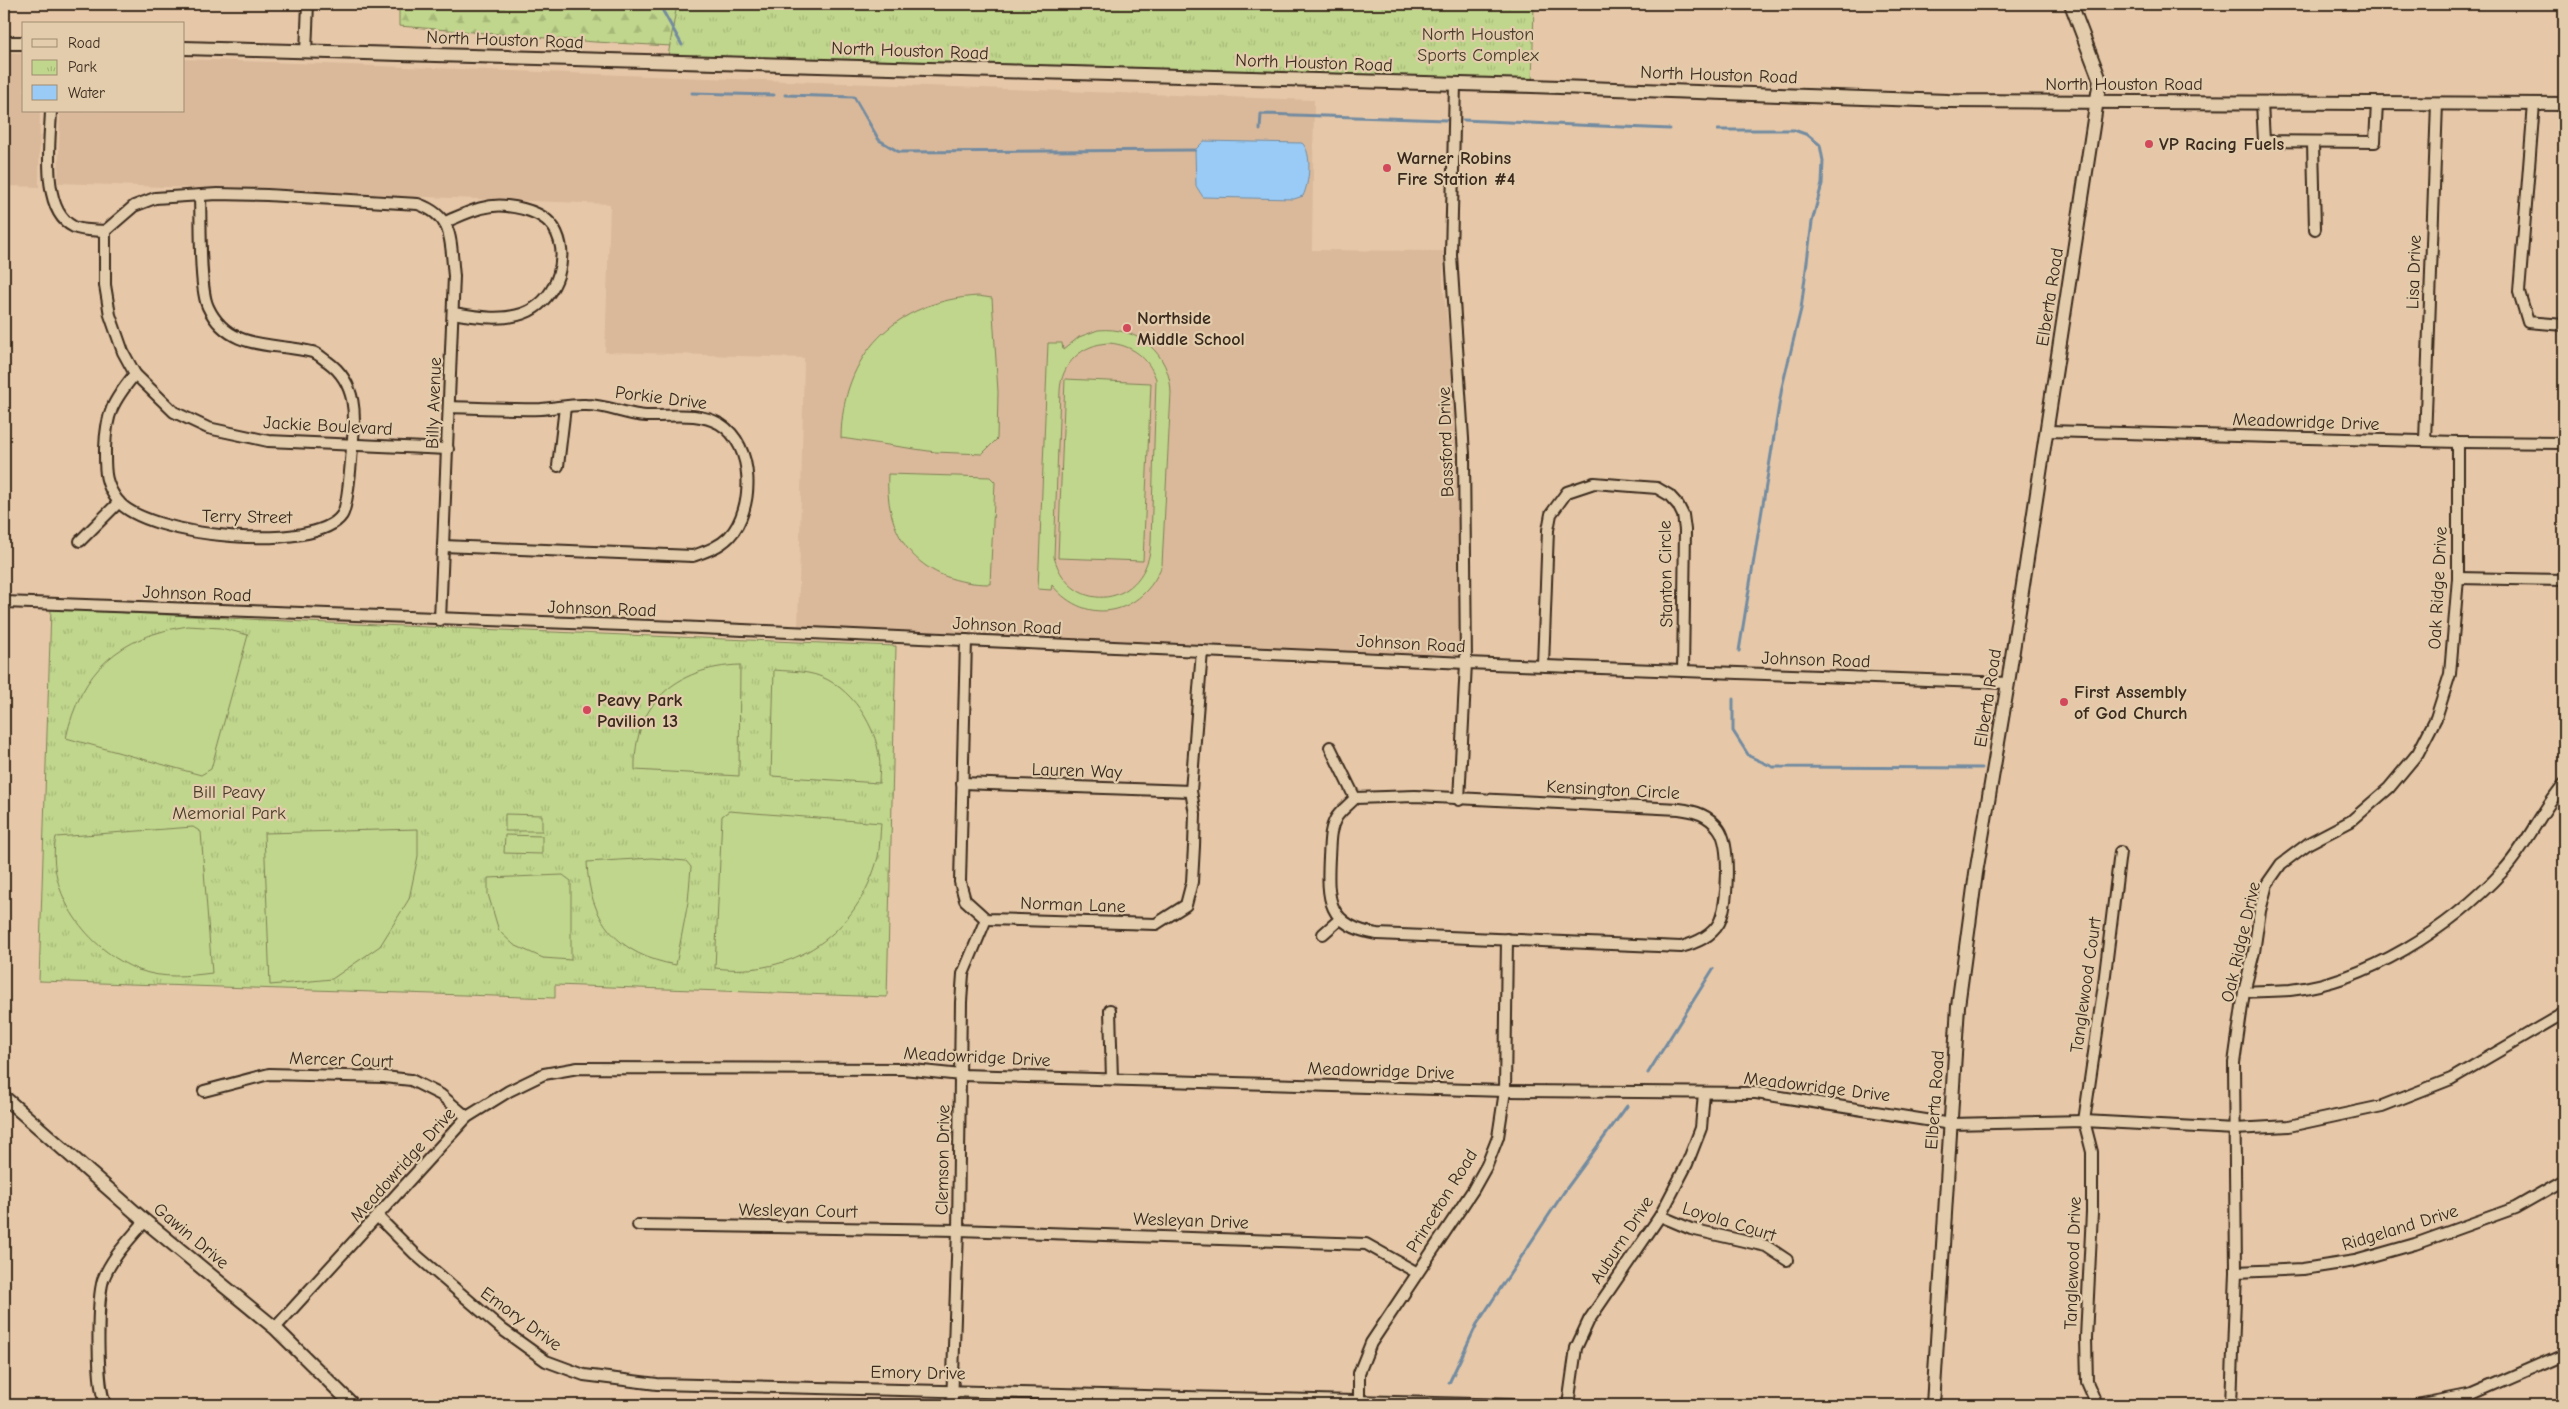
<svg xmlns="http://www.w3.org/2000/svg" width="2568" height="1409" font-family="'Comic Neue',sans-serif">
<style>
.built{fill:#dab99a}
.forest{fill:url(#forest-firs);stroke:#7e8055}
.park{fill:url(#park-tufts);stroke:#7e8055}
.pitch{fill:#c0d68c;stroke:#7e8055;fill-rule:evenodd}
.water{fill:#99cbf6;stroke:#738ba0}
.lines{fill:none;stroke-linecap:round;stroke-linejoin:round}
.stream{stroke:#738ba0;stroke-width:3}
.minor-casing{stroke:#3b2a1e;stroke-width:14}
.tertiary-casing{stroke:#3b2a1e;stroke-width:16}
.minor{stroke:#e2ccab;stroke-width:10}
.tertiary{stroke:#e2ccab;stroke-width:12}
.poi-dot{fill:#d1495b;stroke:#e2ccab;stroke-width:2}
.labels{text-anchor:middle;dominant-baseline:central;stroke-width:4.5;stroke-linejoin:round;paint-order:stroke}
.park-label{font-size:18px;fill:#483b29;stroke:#e2ccab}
.street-label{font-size:18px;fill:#3b2a1e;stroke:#e2ccab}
.poi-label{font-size:18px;font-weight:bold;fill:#3b2a1e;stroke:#e2ccab;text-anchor:start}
</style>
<defs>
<pattern id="forest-firs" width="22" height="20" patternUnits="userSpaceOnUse" patternTransform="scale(1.25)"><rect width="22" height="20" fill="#c0d68c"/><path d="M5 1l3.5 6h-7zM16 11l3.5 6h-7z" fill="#a6b878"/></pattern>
<pattern id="park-tufts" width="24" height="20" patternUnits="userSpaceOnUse" patternTransform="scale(1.25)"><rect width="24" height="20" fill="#c0d68c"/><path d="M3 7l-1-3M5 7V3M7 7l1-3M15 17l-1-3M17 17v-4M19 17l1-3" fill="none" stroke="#a6b878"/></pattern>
</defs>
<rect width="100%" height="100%" fill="#e6c8a8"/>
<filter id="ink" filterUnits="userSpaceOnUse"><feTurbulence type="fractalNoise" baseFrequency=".02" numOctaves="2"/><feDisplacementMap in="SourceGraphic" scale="10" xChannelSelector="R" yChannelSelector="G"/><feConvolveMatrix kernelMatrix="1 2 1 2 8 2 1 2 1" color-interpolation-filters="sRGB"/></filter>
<g filter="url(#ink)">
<g class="built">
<path d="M 4,52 L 24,53 L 24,111 L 40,111 L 39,187 L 4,186 Z"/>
<path d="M 184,59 L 1314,100 L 1312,250 L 1444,251 L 1443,282 L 1457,411 L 1459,655 L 798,629 L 804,358 L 605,352 L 610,204 L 58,183 L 60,111 L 184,111 Z"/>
</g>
<path class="forest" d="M 399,4 L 1249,4 L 710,48 L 595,42 L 399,26 Z"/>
<g class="park">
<path d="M 677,4 L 1534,4 L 1532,86 L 667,62 Z"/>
<path d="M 51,609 L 306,622 L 896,646 L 887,997 L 555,985 L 555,998 L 39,981 Z"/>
</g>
<g class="pitch">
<path d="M 978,296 L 992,298 L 998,392 L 997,439 L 982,454 L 935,452 L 841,438 C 842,355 894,301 978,296 Z"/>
<path d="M 1098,330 C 1138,326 1170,353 1171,393 L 1162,565 C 1143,615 1087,628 1052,585 L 1051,590 L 1038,589 L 1048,343 L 1062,343 L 1063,350 L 1079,337 ZM 1109,343 C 1132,345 1148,357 1156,379 L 1151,542 C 1148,607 1071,618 1054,557 L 1060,391 C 1061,364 1082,344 1109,343 Z"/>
<path d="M 1065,379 L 1151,383 L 1143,561 L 1058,558 Z"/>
<path d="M 888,474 L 990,477 L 995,482 L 990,584 C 923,584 884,541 888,474 Z"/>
<path d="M 188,626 L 221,628 L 248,635 L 211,769 L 201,775 L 66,738 C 81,670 120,636 188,626 Z"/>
<path d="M 740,665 L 739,776 L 635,770 C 633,704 676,667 740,665 Z"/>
<path d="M 774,670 C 785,671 797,671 808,673 C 845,679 875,721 879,756 C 881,764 879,774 879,783 L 771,776 Z"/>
<path d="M 729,811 L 881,823 C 880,834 880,846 878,857 C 858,933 793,978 715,968 L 722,816 Z"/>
<path d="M 505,814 L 542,815 L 542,831 L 505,831 Z"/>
<path d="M 193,827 L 201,832 L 212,973 C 188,976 163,979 139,970 C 88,950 45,893 56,837 Z"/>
<path d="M 418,829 L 418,856 L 409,899 L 380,946 L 332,979 L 270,985 L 264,833 Z"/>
<path d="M 505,835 L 542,836 L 542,854 L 504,853 Z"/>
<path d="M 652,858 L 686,861 L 691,867 L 688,902 L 676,965 C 618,955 589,921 587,862 Z"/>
<path d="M 563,875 L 571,881 L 571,960 L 543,958 L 514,945 L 499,931 L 488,894 L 488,878 Z"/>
</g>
<path class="water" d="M 1204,141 L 1302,143 C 1313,153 1309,184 1303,196 L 1294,199 L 1203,197 L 1196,186 L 1195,150 Z"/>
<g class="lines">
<g class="stream">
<path d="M 659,4 L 682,45"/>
<path d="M 692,93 L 774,95"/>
<path d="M 785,95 L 854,97 L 879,140 L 899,152 L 1195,150"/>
<path d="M 1463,120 L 1670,129"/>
<path d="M 1260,130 L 1261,114 L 1446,120"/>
<path d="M 1718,130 L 1794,130 L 1808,135 L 1820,145 L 1823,161 L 1822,184 L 1812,222 L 1801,309 L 1782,387 L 1739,651"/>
<path d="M 1733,699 L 1733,731 L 1749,756 L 1773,767 L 1982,768"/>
<path d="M 1648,1073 L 1713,969"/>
<path d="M 1449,1383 L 1477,1324 L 1564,1192 L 1627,1106"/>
</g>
<defs>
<g id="minor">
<path d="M 306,52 L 308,4"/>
<path d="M 1455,84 L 1451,255 L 1464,454 L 1466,663 L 1459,800"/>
<path d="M 2262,103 L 2264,141 L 2375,142 L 2377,103"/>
<path d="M 2534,104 L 2519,292 L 2528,322 L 2564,325"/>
<path d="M 51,111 C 50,142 40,211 74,227 C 82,231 95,230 105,231 L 134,206 L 155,198 L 217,194 L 267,195 L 418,204 C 455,217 450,242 454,276 L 440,620"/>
<path d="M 2313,143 L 2315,229"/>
<path d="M 445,222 C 465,214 485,203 507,206 C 524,208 544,213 554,228 C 571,256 557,297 529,311 C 507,322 476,317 453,313"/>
<path d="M 105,231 L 105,285 L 110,315 L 123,352 L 135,374 L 174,412 L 208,428 L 268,441 L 448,449"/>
<path d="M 135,374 C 113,401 106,413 105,449 C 105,470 104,483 118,501 C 147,537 316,554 342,515 C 348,506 351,461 352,448 C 356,416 357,383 328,362 C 323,359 318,353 312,352 C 274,342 229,352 208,307 C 199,289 201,220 200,197"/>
<path d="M 2047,431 L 2458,442 L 2564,443"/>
<path d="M 2425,441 L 2437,103"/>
<path d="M 558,466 L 565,407"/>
<path d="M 80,541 L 119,502"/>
<path d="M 443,546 L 693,556 C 707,551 719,547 729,537 C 755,509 755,445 720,424 C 697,411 671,417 646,416 C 626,415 607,405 586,405 C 572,404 556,408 541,409 C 511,410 480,408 450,407"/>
<path d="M 2458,578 L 2564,580"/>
<path d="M 4,602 L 678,627 L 1466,663 L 2008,683"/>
<path d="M 966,640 L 960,882 L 965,900 L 986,919 L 1156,924 L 1186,905 L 1192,882 L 1194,846 L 1195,814 L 1191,791 L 1202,651"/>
<path d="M 1543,665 L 1548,530 L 1551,514 L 1567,492 L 1594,483 L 1657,488 L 1669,495 L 1678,505 L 1683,515 L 1685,530 L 1683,671"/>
<path d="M 1330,747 L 1355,798"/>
<path d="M 962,783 L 1191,791"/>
<path d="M 1415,796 L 1679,809 C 1695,811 1709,815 1719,829 C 1731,846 1728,905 1719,923 C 1711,937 1696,943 1681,947 L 1377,934 C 1327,926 1327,899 1329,857 C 1330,844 1329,830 1336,818 C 1340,811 1349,805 1355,798 Z"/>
<path d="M 1323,934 L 1340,919"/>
<path d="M 2244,992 C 2259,991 2275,991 2290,990 C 2367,982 2450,928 2503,871 C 2527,845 2541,811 2564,784"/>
<path d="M 1110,1010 L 1112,1079"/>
<path d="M 204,1091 L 269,1074 L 384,1077 L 411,1080 L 441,1095 L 467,1117"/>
<path d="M 377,1216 L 415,1254 L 503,1330 L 546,1361 L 584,1375 L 657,1384 L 1515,1405"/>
<path d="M 1660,1216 L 1691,1229 L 1766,1246 L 1787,1260"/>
<path d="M 638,1225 L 958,1230 L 1366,1244 L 1416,1272"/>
<path d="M 2236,1272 L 2303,1269 L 2355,1261 L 2415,1244 L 2515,1208 L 2564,1180"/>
<path d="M 275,1328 L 467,1117 L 509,1091 L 544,1074 L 578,1068 L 903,1069 L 961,1075 L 1505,1091 L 1756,1093 L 1951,1124 L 2084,1121 L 2235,1129 L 2289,1126 L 2382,1106 L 2451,1079 L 2564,1013"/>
<path d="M 106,1405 C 96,1389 97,1300 103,1280 C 111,1258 130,1239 145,1221"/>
<path d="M 952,1405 L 958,1230 L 961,1002 L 963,974 L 986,919"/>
<path d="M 1359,1405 L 1359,1373 L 1371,1343 L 1473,1190 L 1487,1165 L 1498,1137 L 1505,1091 L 1507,939"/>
<path d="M 1568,1405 L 1576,1348 L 1589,1320 L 1660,1216 L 1687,1164 L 1701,1128 L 1704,1093"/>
<path d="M 2097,1405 L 2087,1382 L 2086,1338 L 2092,1212 L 2092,1152 L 2084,1121 L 2103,991 L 2120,852"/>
<path d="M 2231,1405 L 2236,1272 L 2234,1063 L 2244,992 L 2254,952 L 2260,911 L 2267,884 L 2281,864 L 2309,843 L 2351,821 L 2389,788 L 2418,753 L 2436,718 L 2450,674 L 2458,578 L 2458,442"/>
<path d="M 2416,1405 L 2472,1394 L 2564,1354"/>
</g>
<g id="tertiary">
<path d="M 4,43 L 24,43"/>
<path d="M 184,48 L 1532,86 L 1948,101 L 2564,104"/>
<path d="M 4,1097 L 145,1221 L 275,1328 L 353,1405"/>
<path d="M 1933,1405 L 1958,1006 L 1976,873 L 2008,683 L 2100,80 L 2071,4"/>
</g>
</defs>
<use href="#minor" class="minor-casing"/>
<use href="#tertiary" class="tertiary-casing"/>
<use href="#minor" class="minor"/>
<use href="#tertiary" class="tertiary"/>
</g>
</g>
<g class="poi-dot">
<circle cx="2149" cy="144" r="5"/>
<circle cx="1387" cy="168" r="5"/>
<circle cx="1127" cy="328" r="5"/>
<circle cx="2064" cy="702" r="5"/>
<circle cx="587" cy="710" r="5"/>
</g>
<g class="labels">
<g class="park-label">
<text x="1478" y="34">North Houston<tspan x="1478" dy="21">Sports Complex</tspan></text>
<text x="229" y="792">Bill Peavy<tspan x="229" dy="21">Memorial Park</tspan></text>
</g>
<g class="street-label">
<text transform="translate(505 40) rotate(2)">North Houston Road</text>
<text transform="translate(910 51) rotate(2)">North Houston Road</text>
<text transform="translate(1314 63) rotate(2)">North Houston Road</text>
<text transform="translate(1719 75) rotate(2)">North Houston Road</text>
<text x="2124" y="84">North Houston Road</text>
<text transform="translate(2414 272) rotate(-88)">Lisa Drive</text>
<text transform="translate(2050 297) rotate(-81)">Elberta Road</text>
<text transform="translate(661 398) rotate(7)">Porkie Drive</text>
<text transform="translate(434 403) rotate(-88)">Billy Avenue</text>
<text transform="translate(2306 422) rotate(2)">Meadowridge Drive</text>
<text transform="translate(328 426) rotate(3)">Jackie Boulevard</text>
<text transform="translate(1446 442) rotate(-92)">Bassford Drive</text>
<text transform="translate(247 517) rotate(1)">Terry Street</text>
<text transform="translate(1666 574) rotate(-91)">Stanton Circle</text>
<text transform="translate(2438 588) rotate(-87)">Oak Ridge Drive</text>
<text transform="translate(197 594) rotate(2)">Johnson Road</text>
<text transform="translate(602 609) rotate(2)">Johnson Road</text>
<text transform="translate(1007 626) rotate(3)">Johnson Road</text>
<text transform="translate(1411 644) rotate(3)">Johnson Road</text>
<text transform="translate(1816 660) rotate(2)">Johnson Road</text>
<text transform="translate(1988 698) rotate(-81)">Elberta Road</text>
<text transform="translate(1077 771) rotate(2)">Lauren Way</text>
<text transform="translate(1613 790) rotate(3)">Kensington Circle</text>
<text transform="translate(1073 905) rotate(2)">Norman Lane</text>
<text transform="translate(2241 942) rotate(-77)">Oak Ridge Drive</text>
<text transform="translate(2086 985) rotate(-82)">Tanglewood Court</text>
<text transform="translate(977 1057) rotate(3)">Meadowridge Drive</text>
<text transform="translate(341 1060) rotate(2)">Mercer Court</text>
<text transform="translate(1381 1071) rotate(2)">Meadowridge Drive</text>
<text transform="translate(1817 1087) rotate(7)">Meadowridge Drive</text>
<text transform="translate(1935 1100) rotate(-86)">Elberta Road</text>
<text transform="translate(943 1160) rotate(-89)">Clemson Drive</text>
<text transform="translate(403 1165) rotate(-48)">Meadowridge Drive</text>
<text transform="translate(1442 1201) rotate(-58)">Princeton Road</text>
<text transform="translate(798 1211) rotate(1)">Wesleyan Court</text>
<text transform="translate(1191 1221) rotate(2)">Wesleyan Drive</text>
<text transform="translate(1729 1222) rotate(17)">Loyola Court</text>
<text transform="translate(2400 1228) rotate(-17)">Ridgeland Drive</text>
<text transform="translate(191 1236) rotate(40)">Gawin Drive</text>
<text transform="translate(1622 1240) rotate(-57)">Auburn Drive</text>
<text transform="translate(2073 1263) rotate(-88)">Tanglewood Drive</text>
<text transform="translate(521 1319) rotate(36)">Emory Drive</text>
<text transform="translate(918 1373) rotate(1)">Emory Drive</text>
</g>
<g class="poi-label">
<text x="2159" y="144">VP Racing Fuels</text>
<text x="1397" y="158">Warner Robins<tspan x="1397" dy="21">Fire Station #4</tspan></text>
<text x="1137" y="318">Northside<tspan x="1137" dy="21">Middle School</tspan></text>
<text x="2074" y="692">First Assembly<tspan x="2074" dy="21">of God Church</tspan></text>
<text x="597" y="700">Peavy Park<tspan x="597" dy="21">Pavilion 13</tspan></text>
</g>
</g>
<rect width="2568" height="1409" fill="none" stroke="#e2ccab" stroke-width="20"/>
<rect x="10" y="10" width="2548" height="1389" fill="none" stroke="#3b2a1e" stroke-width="2" filter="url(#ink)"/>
<rect x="22" y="22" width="162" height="90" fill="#e2ccab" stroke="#9f8b73"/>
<rect x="32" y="39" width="25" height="8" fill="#e2ccab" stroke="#9f8b73"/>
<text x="68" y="48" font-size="15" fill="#3b2a1e">Road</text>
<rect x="32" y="60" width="25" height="15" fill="url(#park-tufts)" stroke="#9f8b73"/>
<text x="68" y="72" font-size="15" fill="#3b2a1e">Park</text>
<rect x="32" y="85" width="25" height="15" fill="#99cbf6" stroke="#9f8b73"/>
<text x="68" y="98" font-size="15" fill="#3b2a1e">Water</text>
</svg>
